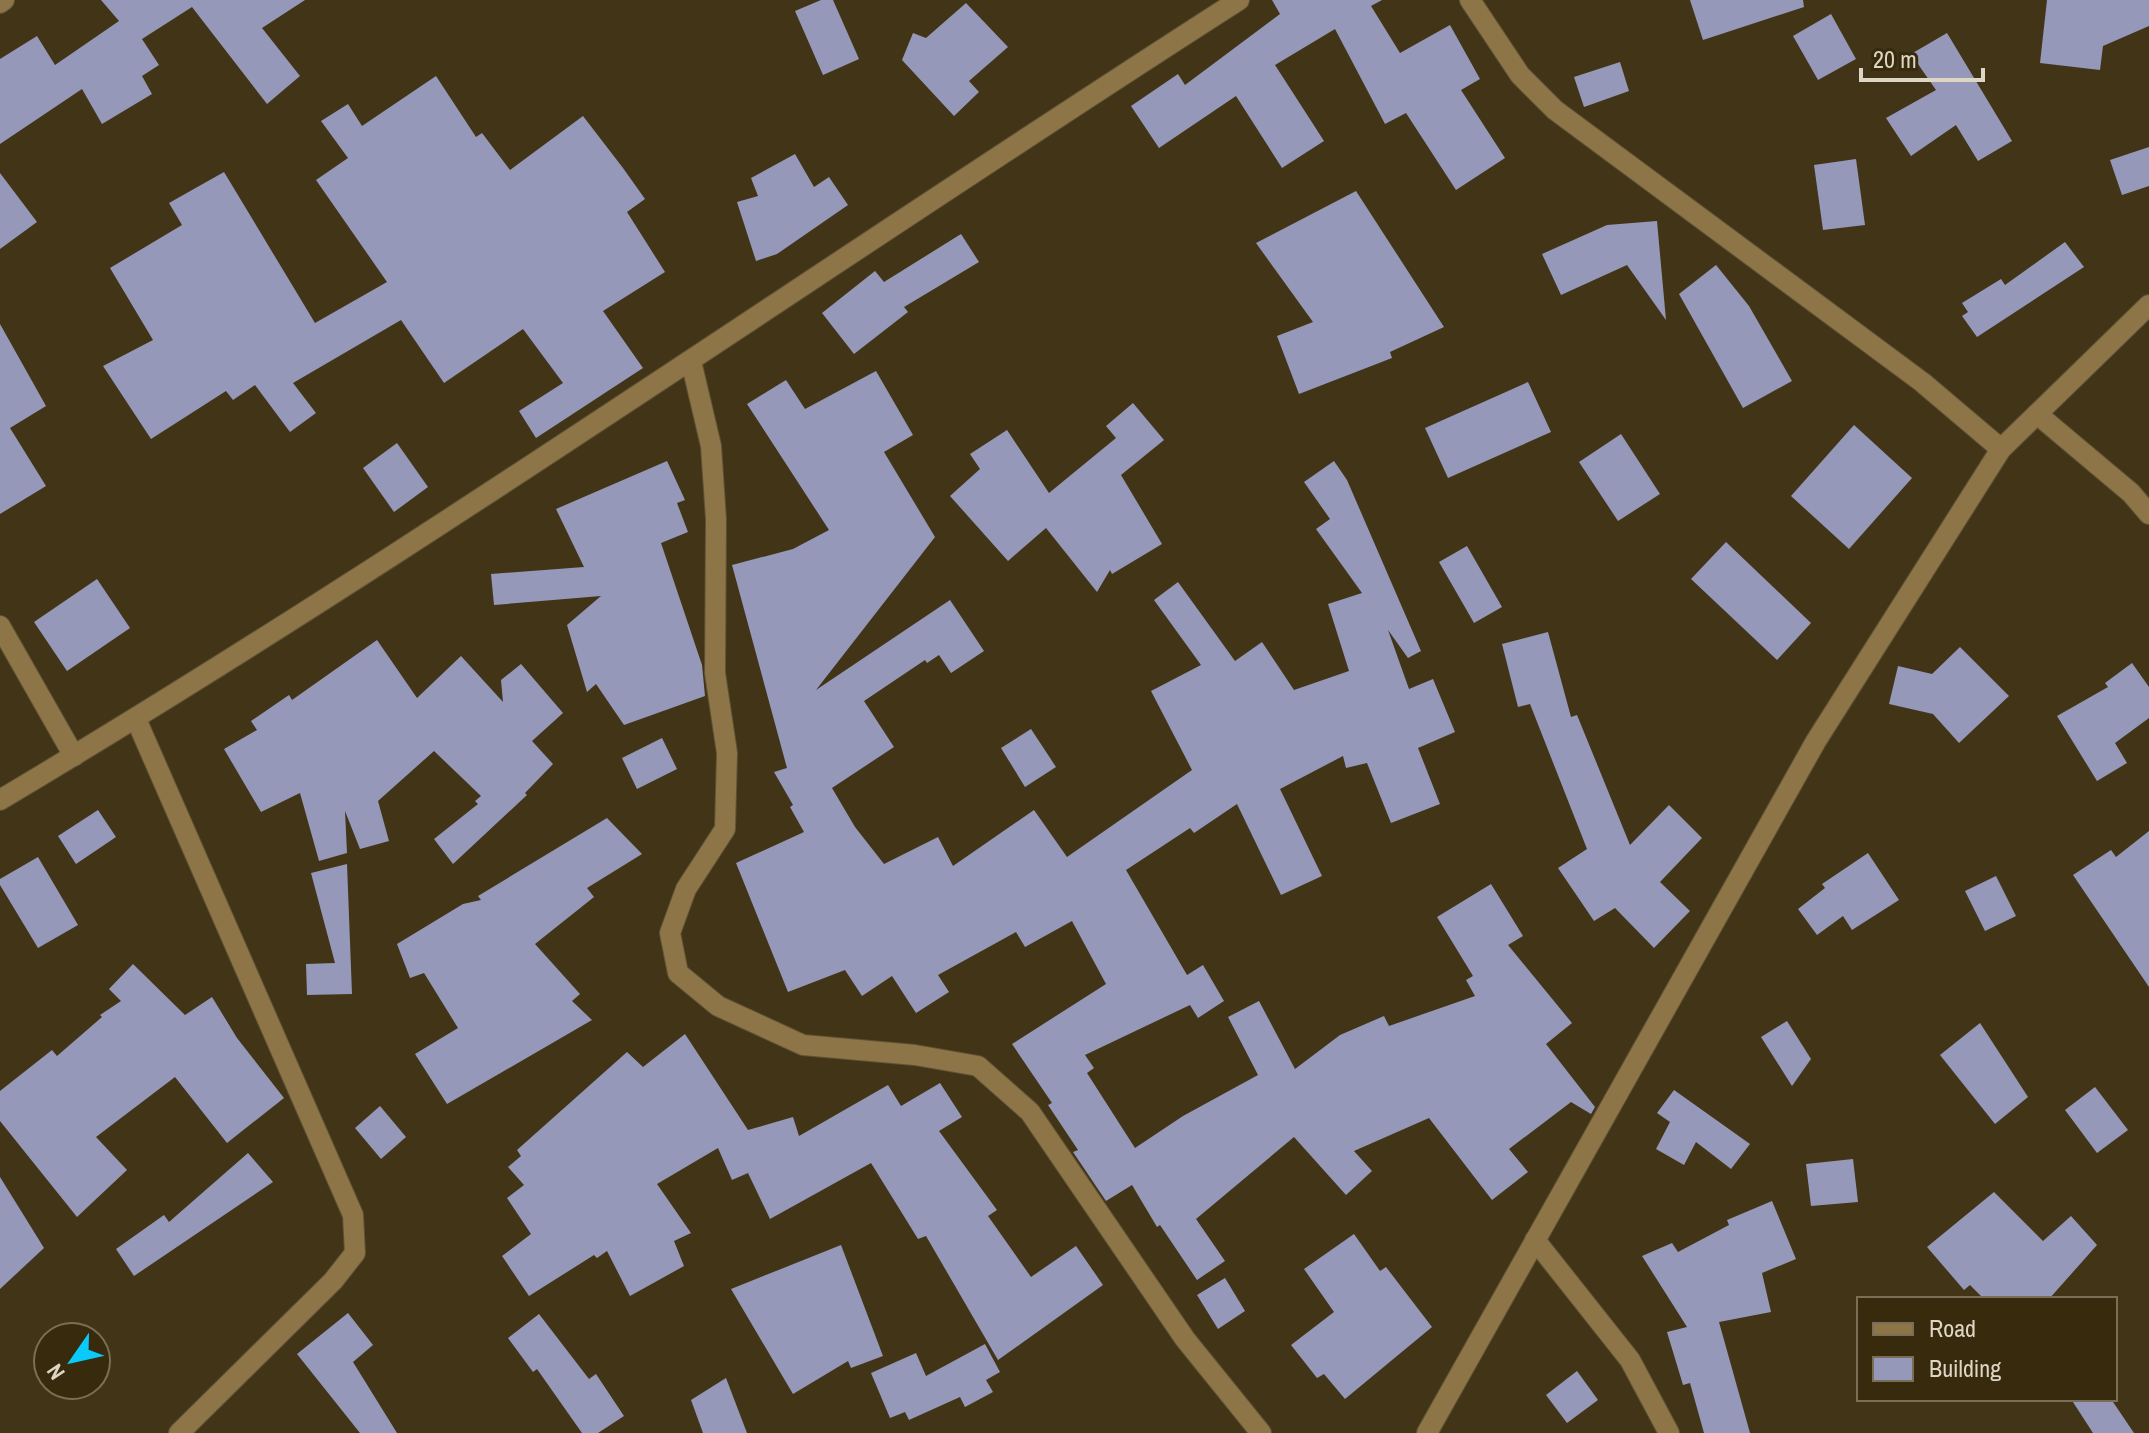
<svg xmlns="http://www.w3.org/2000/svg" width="2149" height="1433" font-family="'Archivo Narrow',sans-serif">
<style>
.building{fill:#9598b9}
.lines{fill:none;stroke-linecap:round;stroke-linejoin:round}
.minor-casing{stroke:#5e5236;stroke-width:22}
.minor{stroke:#8d7548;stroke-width:20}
</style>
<rect width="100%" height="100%" fill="#423517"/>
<g class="building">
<path d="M 101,0 L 305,0 L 262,28 L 300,76 L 267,104 L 192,7 L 142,39 L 159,65 L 142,76 L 152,94 L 102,124 L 82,89 L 0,144 L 0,59 L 37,36 L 55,65 L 119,21 Z"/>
<path d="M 821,0 L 833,0 L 859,59 L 823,75 L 795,11 Z"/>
<path d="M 1272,0 L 1382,0 L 1371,6 L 1400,53 L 1450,25 L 1480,79 L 1461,90 L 1505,158 L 1456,190 L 1406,113 L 1385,124 L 1335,29 L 1275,65 L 1324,141 L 1282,168 L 1236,96 L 1159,148 L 1131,106 L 1178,74 L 1185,85 L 1280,14 Z"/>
<path d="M 1690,0 L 1803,0 L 1804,7 L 1703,40 Z"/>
<path d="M 2047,0 L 2149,0 L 2149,26 L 2103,46 L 2100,70 L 2040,63 Z"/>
<path d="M 966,3 L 1008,47 L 969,81 L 979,92 L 954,116 L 902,60 L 913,33 L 926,38 Z"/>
<path d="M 1831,14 L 1856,59 L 1818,80 L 1793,36 Z"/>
<path d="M 1947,33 L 2012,141 L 1978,161 L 1956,125 L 1911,156 L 1886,118 L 1936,90 L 1911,54 Z"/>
<path d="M 1620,62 L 1629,91 L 1584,107 L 1574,77 Z"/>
<path d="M 436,76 L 476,137 L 482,133 L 510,170 L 583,116 L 623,168 L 645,199 L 627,212 L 665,272 L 603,311 L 643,368 L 536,438 L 519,411 L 563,383 L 523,329 L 444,383 L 401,320 L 293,383 L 316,413 L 290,432 L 255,385 L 233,400 L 226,391 L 151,439 L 103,366 L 153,340 L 110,268 L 182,225 L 169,203 L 224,172 L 315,323 L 387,282 L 316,180 L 348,158 L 321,121 L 348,104 L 362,126 Z"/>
<path d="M 2149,147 L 2149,186 L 2122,195 L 2110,160 Z"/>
<path d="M 795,154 L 814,187 L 829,177 L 848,205 L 777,254 L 756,261 L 737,202 L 758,196 L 751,178 Z"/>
<path d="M 1856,159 L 1865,225 L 1823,230 L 1814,165 Z"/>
<path d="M 0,173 L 37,222 L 0,249 Z"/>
<path d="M 1356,191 L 1444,327 L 1390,352 L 1392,358 L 1299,394 L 1277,336 L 1313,322 L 1256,243 Z"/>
<path d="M 1657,221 L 1666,320 L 1627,265 L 1561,295 L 1542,254 L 1607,225 Z"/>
<path d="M 961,234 L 979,262 L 904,307 L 908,312 L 854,354 L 822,313 L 875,271 L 884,282 Z"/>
<path d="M 2065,242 L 2084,267 L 1977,337 L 1962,316 L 1968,312 L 1962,303 L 2001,279 L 2005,285 Z"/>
<path d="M 1716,265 L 1749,306 L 1792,381 L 1743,408 L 1679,294 Z"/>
<path d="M 0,324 L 46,406 L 10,428 L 46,486 L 0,514 Z"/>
<path d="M 876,371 L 913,435 L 884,452 L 935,537 L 816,690 L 950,600 L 984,651 L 951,673 L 939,655 L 927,663 L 925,660 L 864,701 L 894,747 L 832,788 L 855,827 L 884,864 L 938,837 L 953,866 L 1034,810 L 1067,857 L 1192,770 L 1151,691 L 1201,665 L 1154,600 L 1178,582 L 1235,661 L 1262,642 L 1294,690 L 1349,671 L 1328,604 L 1362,593 L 1316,529 L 1330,519 L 1304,482 L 1334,461 L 1347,480 L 1421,651 L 1408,658 L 1388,630 L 1409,689 L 1433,679 L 1455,732 L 1418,748 L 1440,804 L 1391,823 L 1367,763 L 1346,768 L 1343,756 L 1280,789 L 1322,876 L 1281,895 L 1237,804 L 1194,833 L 1190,828 L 1126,870 L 1187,975 L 1203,965 L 1224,1001 L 1198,1018 L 1190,1005 L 1085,1055 L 1094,1068 L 1087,1073 L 1135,1148 L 1183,1116 L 1258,1075 L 1228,1017 L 1259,1001 L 1295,1069 L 1340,1035 L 1384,1016 L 1389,1026 L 1475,996 L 1466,980 L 1473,976 L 1437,917 L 1491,884 L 1523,936 L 1508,945 L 1572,1023 L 1546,1044 L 1595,1107 L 1591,1114 L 1571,1102 L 1509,1149 L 1528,1172 L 1492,1200 L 1429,1118 L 1354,1151 L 1372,1171 L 1346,1195 L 1294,1137 L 1196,1219 L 1225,1261 L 1197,1280 L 1160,1225 L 1157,1227 L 1132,1185 L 1106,1201 L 1073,1152 L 1078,1150 L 1048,1105 L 1052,1103 L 1012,1044 L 1106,984 L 1072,921 L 1025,947 L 1016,932 L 938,975 L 949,992 L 916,1013 L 892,976 L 862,996 L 845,970 L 788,992 L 736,863 L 804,832 L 790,807 L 793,805 L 774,772 L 787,768 L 732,565 L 793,549 L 829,530 L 747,404 L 786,380 L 805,409 Z"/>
<path d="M 1528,382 L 1551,432 L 1448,478 L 1425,428 Z"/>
<path d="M 1133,403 L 1164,440 L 1121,475 L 1162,544 L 1112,574 L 1110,570 L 1097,592 L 1046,528 L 1008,561 L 950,496 L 980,469 L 970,454 L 1007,430 L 1049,493 L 1116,438 L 1106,426 Z"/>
<path d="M 1854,425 L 1912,478 L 1849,549 L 1791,496 Z"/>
<path d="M 1621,434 L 1660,494 L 1618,521 L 1579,462 Z"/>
<path d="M 397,443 L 428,487 L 394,512 L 363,468 Z"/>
<path d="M 667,461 L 685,500 L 677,503 L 688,532 L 661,543 L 702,665 L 705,696 L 624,725 L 596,684 L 587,692 L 567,625 L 601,596 L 494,605 L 491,574 L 584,567 L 556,509 Z"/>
<path d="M 1726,542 L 1811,623 L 1777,660 L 1691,579 Z"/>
<path d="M 1467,546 L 1502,607 L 1474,623 L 1439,562 Z"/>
<path d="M 97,579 L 130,628 L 67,671 L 34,622 Z"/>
<path d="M 1548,632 L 1571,717 L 1577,715 L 1630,845 L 1669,805 L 1702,838 L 1660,882 L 1690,911 L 1654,948 L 1615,908 L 1594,921 L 1558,868 L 1587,849 L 1530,704 L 1518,707 L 1502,644 Z"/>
<path d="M 377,640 L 417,698 L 461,656 L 503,702 L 501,680 L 521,664 L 563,713 L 532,741 L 553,764 L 525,793 L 527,795 L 453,864 L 434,839 L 478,804 L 475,801 L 481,796 L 434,751 L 378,801 L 389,841 L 360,849 L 345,811 L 347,853 L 319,861 L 300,793 L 261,812 L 224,749 L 257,730 L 251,721 L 289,695 L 292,700 Z"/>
<path d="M 1960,647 L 2009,696 L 1959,743 L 1933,714 L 1889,704 L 1898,666 L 1932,674 Z"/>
<path d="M 2132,663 L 2149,687 L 2149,718 L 2115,743 L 2127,763 L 2097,781 L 2057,716 L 2108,687 L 2105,683 Z"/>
<path d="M 1031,729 L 1056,767 L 1025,787 L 1001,748 Z"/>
<path d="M 662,738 L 677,769 L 637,789 L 622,758 Z"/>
<path d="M 98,810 L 116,837 L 76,864 L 58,836 Z"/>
<path d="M 607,818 L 642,854 L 587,888 L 594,897 L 535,944 L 580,994 L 572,1001 L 592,1020 L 447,1104 L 415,1054 L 458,1028 L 424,973 L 410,978 L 397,944 L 463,904 L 481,900 L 478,896 Z"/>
<path d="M 2149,831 L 2149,987 L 2073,875 L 2111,850 L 2116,857 Z"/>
<path d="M 1868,853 L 1899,900 L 1852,930 L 1843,916 L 1817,935 L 1798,909 L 1825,888 L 1822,884 Z"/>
<path d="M 38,857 L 78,925 L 38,948 L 0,885 L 0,879 Z"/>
<path d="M 347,864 L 352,994 L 307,995 L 306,964 L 335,963 L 311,873 Z"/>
<path d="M 1996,876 L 2016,916 L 1985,931 L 1965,891 Z"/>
<path d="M 133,964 L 185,1015 L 212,997 L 237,1038 L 284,1098 L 227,1143 L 175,1077 L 96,1137 L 127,1170 L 77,1217 L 0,1121 L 0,1091 L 52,1050 L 57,1056 L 102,1017 L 100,1015 L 121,1001 L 109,989 Z"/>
<path d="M 1787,1021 L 1811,1059 L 1792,1086 L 1761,1037 Z"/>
<path d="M 1980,1023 L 2028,1097 L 1995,1124 L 1940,1055 Z"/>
<path d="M 685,1034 L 748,1130 L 793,1117 L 799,1136 L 888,1085 L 901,1106 L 940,1083 L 962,1117 L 939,1131 L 997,1210 L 988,1216 L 1031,1277 L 1076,1246 L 1103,1285 L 998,1360 L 926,1236 L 918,1239 L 871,1163 L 770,1219 L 748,1173 L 732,1180 L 718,1148 L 657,1184 L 691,1233 L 674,1241 L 684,1266 L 630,1296 L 607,1251 L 597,1258 L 594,1255 L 529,1296 L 502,1256 L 531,1234 L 507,1198 L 524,1185 L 508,1167 L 521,1156 L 517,1150 L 627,1052 L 643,1067 Z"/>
<path d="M 2095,1087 L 2128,1130 L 2097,1153 L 2065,1110 Z"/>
<path d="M 1674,1090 L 1750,1144 L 1731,1169 L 1696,1142 L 1684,1165 L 1656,1149 L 1670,1122 L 1657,1113 Z"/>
<path d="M 380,1106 L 406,1137 L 381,1159 L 355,1128 Z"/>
<path d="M 248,1153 L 273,1182 L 134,1276 L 116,1249 L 164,1215 L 169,1222 Z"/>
<path d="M 1853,1159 L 1858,1202 L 1811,1206 L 1806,1164 Z"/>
<path d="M 0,1177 L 44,1248 L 0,1289 Z"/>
<path d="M 1994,1192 L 2043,1241 L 2071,1216 L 2097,1245 L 2049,1299 L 1984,1299 L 1970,1285 L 1964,1290 L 1927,1247 Z"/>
<path d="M 1772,1201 L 1796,1259 L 1762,1273 L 1771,1312 L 1719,1322 L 1750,1433 L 1704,1433 L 1690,1383 L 1683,1385 L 1667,1332 L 1687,1327 L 1642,1256 L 1672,1243 L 1678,1252 L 1729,1225 L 1727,1220 Z"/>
<path d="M 1354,1234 L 1380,1271 L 1386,1267 L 1432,1327 L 1345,1399 L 1324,1374 L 1317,1378 L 1291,1345 L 1334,1312 L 1304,1269 Z"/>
<path d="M 841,1245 L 883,1356 L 851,1368 L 848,1361 L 793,1394 L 731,1289 Z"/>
<path d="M 1225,1278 L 1245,1311 L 1218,1329 L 1197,1295 Z"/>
<path d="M 348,1313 L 373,1345 L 353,1362 L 397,1433 L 360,1433 L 297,1354 Z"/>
<path d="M 539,1314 L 589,1379 L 596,1374 L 624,1416 L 598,1433 L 582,1433 L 537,1369 L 533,1372 L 508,1338 Z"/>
<path d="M 985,1344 L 1000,1372 L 986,1380 L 993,1392 L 965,1407 L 960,1397 L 909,1420 L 905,1412 L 890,1418 L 871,1373 L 916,1353 L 926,1376 Z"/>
<path d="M 1577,1371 L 1598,1400 L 1567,1423 L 1546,1395 Z"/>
<path d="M 726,1378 L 747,1433 L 703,1433 L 691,1400 Z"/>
<path d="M 2071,1399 L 2111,1399 L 2134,1433 L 2093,1433 Z"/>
</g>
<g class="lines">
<defs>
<g id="minor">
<path d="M 1470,0 L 1520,75 L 1555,110 L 1922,382 L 2001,449"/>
<path d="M 0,3 L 4,0"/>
<path d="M 691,361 L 711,446 L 716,519 L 715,673 L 727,753 L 725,829 L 686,889 L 670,933 L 678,973 L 718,1006 L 803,1045 L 915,1055 L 978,1066 L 1030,1112 L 1185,1339 L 1261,1433"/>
<path d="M 2037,414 L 2131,493 L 2149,514"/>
<path d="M 0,626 L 74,756"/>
<path d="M 136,719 L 353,1215 L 355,1253 L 333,1281 L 179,1433"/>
<path d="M 0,800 C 423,548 825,265 1239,0"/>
<path d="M 1535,1240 L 1630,1360 L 1669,1433"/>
<path d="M 1427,1433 L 1816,741 L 2001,449 L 2149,305"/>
</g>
</defs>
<use href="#minor" class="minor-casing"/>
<use href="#minor" class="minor"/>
</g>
<rect x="1857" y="1297" width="260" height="104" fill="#382a0c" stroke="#7a6f56" stroke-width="2"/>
<rect x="1873" y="1323" width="40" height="12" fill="#8d7548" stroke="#7a6f56" stroke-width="2"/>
<text x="1929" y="1337" font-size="24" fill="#ded6c5">Road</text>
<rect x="1873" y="1357" width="40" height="24" fill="#9598b9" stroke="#7a6f56" stroke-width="2"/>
<text x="1929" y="1377" font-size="24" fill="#ded6c5">Building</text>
<g transform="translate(72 1361) rotate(236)"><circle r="38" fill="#382a0c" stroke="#7a6f56" stroke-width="2"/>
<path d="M0-6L14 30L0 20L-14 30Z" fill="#0acafa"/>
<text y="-12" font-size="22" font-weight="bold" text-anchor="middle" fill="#ded6c5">N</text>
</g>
<path d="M1861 68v12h122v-12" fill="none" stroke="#ded6c5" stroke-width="4"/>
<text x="1873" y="68" font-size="24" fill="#ded6c5" stroke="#382a0c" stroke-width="6" paint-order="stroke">20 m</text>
</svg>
